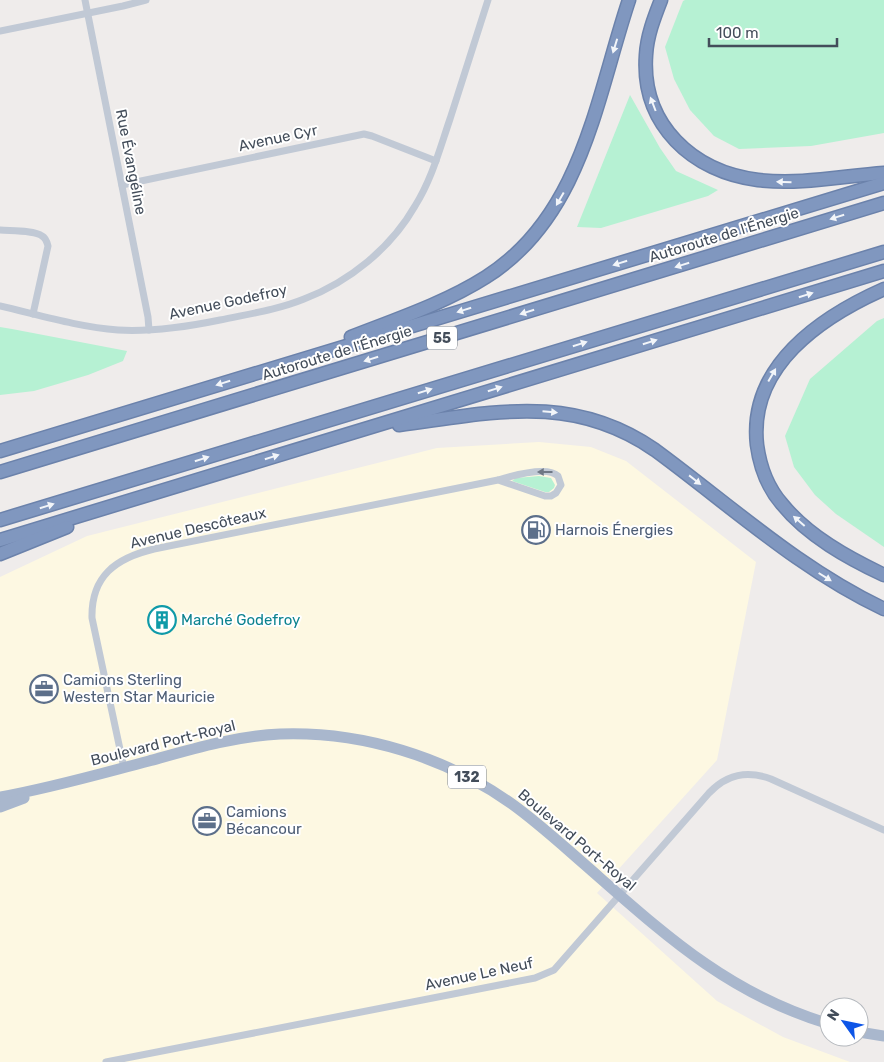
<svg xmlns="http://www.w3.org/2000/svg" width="884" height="1062" font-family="Rubik,sans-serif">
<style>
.commercial{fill:#fdf8e2}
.green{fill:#b6f1d3}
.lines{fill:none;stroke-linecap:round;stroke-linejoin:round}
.highway-casing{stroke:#6b82ab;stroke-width:15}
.street{stroke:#c1c9d5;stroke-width:7}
.primary{stroke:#a9b7cd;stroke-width:11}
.highway{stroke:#8097bf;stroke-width:12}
.oneway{fill:#f2f5f9}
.oneway2{fill:#6f7885}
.labels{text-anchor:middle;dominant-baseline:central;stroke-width:4;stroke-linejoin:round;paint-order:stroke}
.shield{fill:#fff;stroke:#7b828c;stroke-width:1}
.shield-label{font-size:14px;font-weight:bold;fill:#434d5a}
.street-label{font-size:15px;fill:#434d5a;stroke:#fff}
.service-label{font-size:15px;fill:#4e5e75;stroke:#fff;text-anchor:start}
.culture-label{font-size:15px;fill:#0d838f;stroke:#fff;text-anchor:start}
</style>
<rect width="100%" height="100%" fill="#efeceb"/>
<path class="commercial" d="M 539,442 L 591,447 L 626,461 L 756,562 L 717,760 L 597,893 L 717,1001 L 783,1037 L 850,1062 L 0,1062 L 0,577 L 87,536 L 437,448 Z"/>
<g class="green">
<path d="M 685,0 L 884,0 L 884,133 L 811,146 L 739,149 L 714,136 L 690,110 L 674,79 L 665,47 L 683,1 Z"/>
<path d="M 630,95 L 660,148 L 676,171 L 718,190 L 708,196 L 601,228 L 577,227 Z"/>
<path d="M 884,318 L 884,547 L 836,514 L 815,495 L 794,467 L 785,436 L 810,379 L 877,321 Z"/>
<path d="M 0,327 L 12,329 L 127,351 L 123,361 L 88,375 L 34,391 L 0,395 Z"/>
<path d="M 539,476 L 551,478 L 555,485 L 554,488 L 549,492 L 545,492 L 512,481 L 516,478 Z"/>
</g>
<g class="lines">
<defs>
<g id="highway">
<path d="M 661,0 C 654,18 647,36 646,55 C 641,125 693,172 758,180 C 801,185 842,176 884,173"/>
<path d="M 884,289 C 821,317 748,366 757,445 C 760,467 768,488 782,504 C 808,536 848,558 884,575"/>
<path d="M 351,337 C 397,319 445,303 486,277 C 582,216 596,99 629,0"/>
<path d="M 399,425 C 492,413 571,392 655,450 C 730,505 799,569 884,609"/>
<path d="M 0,451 L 884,183"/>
<path d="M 0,472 L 884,203"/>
<path d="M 0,520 L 884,252"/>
<path d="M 0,540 L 884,271"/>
<path d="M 0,554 L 67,527"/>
</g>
</defs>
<use href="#highway" class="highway-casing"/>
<g class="street">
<path d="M 85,0 L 148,317 L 149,330"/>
<path d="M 0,31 L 123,6 L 146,0"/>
<path d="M 122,185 L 364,134 L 372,136 L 436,161"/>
<path d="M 0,230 C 10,231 34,230 42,236 C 46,238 47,242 48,246 L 33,314"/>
<path d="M 0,306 C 39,315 78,327 118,330 C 152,332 186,327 220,320 C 248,314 277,310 304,299 C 349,282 391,248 415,206 C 432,179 440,148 450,119 C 463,79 475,40 488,0"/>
<path d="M 124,768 L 92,618 C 91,576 116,558 154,549 L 498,480 C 511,476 547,465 558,476 L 561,485 L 556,493 L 551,496 L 545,496 L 498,480"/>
<path d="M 106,1062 L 535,978 L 554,970 L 709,793 C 727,774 747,770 771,779 L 884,830"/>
</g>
<g class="primary">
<path d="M 0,797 C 51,788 99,774 149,761 C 192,749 235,736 280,734 C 362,731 446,757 512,804 C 537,822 560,843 583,863 C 662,932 726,993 829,1024"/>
<path d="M 0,807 L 24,798"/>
<path d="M 859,1032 L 884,1036"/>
</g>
<use href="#highway" class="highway"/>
</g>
<defs><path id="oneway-solid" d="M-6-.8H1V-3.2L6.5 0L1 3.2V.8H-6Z" transform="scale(1.25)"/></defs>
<g class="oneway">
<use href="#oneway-solid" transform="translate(615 46) rotate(107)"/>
<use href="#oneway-solid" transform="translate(653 104) rotate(-111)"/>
<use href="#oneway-solid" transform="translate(784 182) rotate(-178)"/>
<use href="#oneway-solid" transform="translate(560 199) rotate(120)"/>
<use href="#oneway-solid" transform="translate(837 217) rotate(163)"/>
<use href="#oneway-solid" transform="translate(620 263) rotate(163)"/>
<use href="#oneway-solid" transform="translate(682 265) rotate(163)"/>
<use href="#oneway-solid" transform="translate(806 295) rotate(-17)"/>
<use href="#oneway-solid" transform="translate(464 310) rotate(163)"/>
<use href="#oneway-solid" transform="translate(527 312) rotate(163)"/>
<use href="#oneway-solid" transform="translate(650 342) rotate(-17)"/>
<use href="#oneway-solid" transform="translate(580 344) rotate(-17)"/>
<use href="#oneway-solid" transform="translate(371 359) rotate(163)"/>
<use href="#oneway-solid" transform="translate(772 375) rotate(-60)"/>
<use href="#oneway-solid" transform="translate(223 383) rotate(163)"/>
<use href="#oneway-solid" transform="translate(495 389) rotate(-17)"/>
<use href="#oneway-solid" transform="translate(425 391) rotate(-17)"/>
<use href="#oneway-solid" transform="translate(550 412) rotate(5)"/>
<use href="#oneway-solid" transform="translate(272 457) rotate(-17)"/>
<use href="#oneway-solid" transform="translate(202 459) rotate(-17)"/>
<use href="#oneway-solid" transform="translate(695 480) rotate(38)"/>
<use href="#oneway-solid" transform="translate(47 506) rotate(-17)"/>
<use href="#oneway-solid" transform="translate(799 521) rotate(-139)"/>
<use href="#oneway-solid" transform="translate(825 577) rotate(32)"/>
</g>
<use class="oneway2" href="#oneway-solid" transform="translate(545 472) rotate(180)"/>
<defs>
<symbol id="fuel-ring" viewBox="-11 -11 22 22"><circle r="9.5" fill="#fff" stroke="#5c6f8a" stroke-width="1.5"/><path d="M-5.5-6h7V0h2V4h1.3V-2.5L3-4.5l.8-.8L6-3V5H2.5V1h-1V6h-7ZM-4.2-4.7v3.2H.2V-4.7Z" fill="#5c6f8a"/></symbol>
<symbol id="building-ring" viewBox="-11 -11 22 22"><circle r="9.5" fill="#fff" stroke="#0f9aa8" stroke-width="1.5"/><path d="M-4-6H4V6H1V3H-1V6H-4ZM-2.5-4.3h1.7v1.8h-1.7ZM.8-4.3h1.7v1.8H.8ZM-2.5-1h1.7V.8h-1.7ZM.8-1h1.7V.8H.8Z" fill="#0f9aa8"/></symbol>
<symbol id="office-ring" viewBox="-11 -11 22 22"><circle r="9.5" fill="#fff" stroke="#5c6f8a" stroke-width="1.5"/><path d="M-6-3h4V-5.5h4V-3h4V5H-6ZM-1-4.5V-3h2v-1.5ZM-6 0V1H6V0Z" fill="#5c6f8a"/></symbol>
</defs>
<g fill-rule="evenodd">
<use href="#fuel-ring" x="520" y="514" width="32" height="32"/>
<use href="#building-ring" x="146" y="604" width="32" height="32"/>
<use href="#office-ring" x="28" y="673" width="32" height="32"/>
<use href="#office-ring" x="191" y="805" width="32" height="32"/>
</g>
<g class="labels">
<g class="shield">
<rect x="427" y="326.5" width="30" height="23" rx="4"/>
<rect x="448" y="765.5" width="38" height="23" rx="4"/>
</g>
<g class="shield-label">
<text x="442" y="338">55</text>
<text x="467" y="777">132</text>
</g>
<g class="street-label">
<text transform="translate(278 138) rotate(-12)">Avenue Cyr</text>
<text transform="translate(131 162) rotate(79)">Rue Évangéline</text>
<text transform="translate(724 235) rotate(-17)">Autoroute de l'Énergie</text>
<text transform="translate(228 302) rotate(-12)">Avenue Godefroy</text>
<text transform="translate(337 353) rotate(-17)">Autoroute de l'Énergie</text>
<text transform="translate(198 528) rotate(-13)">Avenue Descôteaux</text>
<text transform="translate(163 743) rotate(-14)">Boulevard Port-Royal</text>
<text transform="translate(577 840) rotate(40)">Boulevard Port-Royal</text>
<text transform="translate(479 974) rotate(-12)">Avenue Le Neuf</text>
</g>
<g class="service-label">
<text x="555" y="530">Harnois Énergies</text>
<text x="63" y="680">Camions Sterling<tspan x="63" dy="17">Western Star Mauricie</tspan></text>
<text x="226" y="812">Camions<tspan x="226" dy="17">Bécancour</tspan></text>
</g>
<g class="culture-label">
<text x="181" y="620">Marché Godefroy</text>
</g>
</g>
<g transform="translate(844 1022) rotate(303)"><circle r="24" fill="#ffffff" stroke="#b4b8bd"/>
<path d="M0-4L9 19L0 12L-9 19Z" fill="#0d55e7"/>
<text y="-8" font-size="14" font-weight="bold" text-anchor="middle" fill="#434d5a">N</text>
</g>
<path d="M709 38v8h128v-8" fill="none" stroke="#434d5a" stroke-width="2.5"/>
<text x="716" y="38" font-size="15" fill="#434d5a" stroke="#ffffff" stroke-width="4" paint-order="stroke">100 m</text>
</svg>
